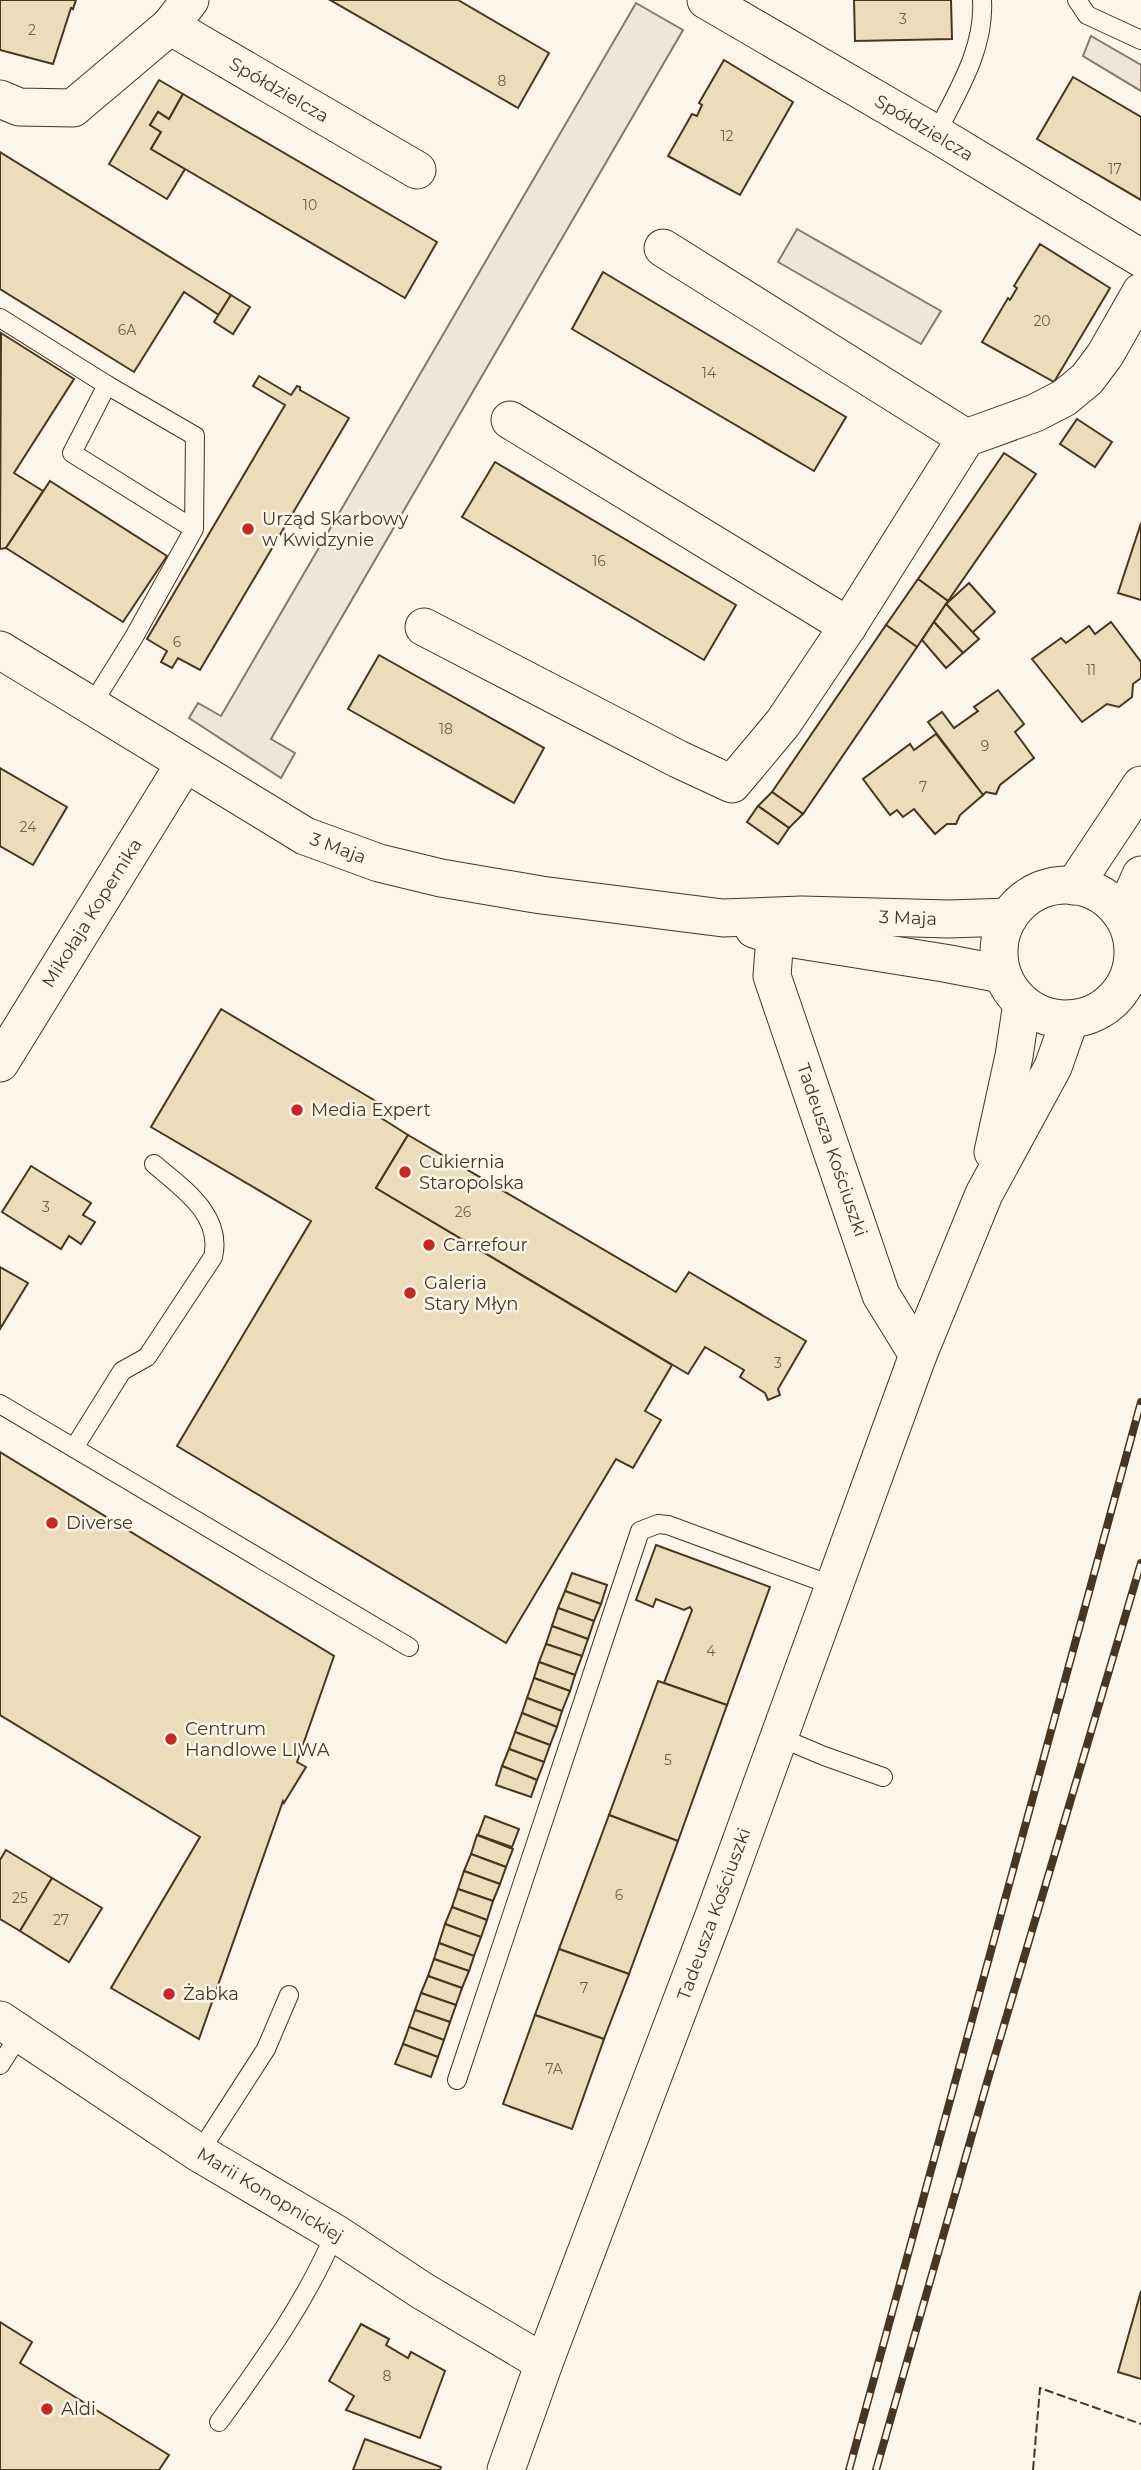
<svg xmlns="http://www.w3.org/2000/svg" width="1141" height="2470" font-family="Montserrat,sans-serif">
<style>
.green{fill:#ede6d9;stroke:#887966;stroke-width:2}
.building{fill:#ecdcbc;stroke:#4a3520;stroke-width:2}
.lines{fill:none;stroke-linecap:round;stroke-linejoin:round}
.lane-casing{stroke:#4a3520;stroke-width:20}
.street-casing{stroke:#4a3520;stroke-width:39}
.lane{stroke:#fbf6e9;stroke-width:18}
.street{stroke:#fbf6e9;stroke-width:37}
.rail-casing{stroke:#4a3520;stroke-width:8}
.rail{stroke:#fbf6e9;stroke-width:5;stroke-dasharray:16;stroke-linecap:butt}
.fence{stroke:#4a3520;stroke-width:2;stroke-dasharray:9 3.5;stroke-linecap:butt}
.poi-dot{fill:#c62828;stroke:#fbf6e9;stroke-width:2.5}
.labels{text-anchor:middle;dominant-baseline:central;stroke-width:5;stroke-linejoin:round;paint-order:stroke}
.number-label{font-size:14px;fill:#725f47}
.street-label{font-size:18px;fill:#4a3520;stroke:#fbf6e9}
.poi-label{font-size:18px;fill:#4a3520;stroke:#fbf6e9;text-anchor:start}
</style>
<rect width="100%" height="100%" fill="#fbf6e9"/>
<g class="green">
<path d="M 636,3 L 683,30 L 271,739 L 295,753 L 281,778 L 189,718 L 198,703 L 221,716 Z"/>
<path d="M 1091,36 L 1141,65 L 1141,91 L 1083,56 Z"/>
<path d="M 797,229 L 941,311 L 921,344 L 778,262 Z"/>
</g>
<g class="building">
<path d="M 0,0 L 76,0 L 73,9 L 71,8 L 53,64 L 0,50 Z"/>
<path d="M 330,0 L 458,0 L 549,53 L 518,108 Z"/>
<path d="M 854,0 L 951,0 L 952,39 L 855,41 Z"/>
<path d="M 724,60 L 793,102 L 740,195 L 668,156 L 692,114 L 697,116 L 702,105 L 699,103 Z"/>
<path d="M 1073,77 L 1141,117 L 1141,200 L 1037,139 Z"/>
<path d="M 159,80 L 183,94 L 169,119 L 158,112 L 150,125 L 161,132 L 151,149 L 185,169 L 167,199 L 109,164 Z"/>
<path d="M 183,94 L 437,242 L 405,298 L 151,149 L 161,132 L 150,125 L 158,112 L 169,119 Z"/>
<path d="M 0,152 L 231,295 L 219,315 L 184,292 L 134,372 L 0,289 Z"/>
<path d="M 1040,244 L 1110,288 L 1054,382 L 982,342 L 1008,298 L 1010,300 L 1017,288 L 1014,286 Z"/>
<path d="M 603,272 L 846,417 L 814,471 L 572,329 Z"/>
<path d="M 231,295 L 250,307 L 233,334 L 214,322 Z"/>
<path d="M 1,333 L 74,379 L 14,473 L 43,491 L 6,548 L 0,549 Z"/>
<path d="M 259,376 L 291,395 L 297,386 L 300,387 L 300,390 L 349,418 L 200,670 L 178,658 L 172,668 L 161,662 L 167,651 L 147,639 L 285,405 L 253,386 Z"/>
<path d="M 1077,419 L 1112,442 L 1095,467 L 1060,444 Z"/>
<path d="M 1004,453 L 1036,474 L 948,601 L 918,579 Z"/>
<path d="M 495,462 L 736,605 L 704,660 L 462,517 Z"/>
<path d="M 50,481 L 167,556 L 123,622 L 6,548 Z"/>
<path d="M 1141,523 L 1141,600 L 1118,593 Z"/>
<path d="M 918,579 L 948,601 L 917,647 L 886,625 Z"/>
<path d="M 969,583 L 995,612 L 972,633 L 946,604 Z"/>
<path d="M 946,604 L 979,639 L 963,653 L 934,622 Z"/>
<path d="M 934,622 L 963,653 L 946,668 L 922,640 Z"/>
<path d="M 1111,622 L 1141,662 L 1141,678 L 1133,684 L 1132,697 L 1119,707 L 1107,704 L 1082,722 L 1032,659 L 1061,638 L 1066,643 L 1089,626 L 1095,634 Z"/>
<path d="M 886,625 L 917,647 L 803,814 L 772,792 Z"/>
<path d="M 379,655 L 544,748 L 514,803 L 348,709 Z"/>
<path d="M 998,690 L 1024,724 L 1015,732 L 1034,758 L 1000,785 L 996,794 L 986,792 L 983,795 L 928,722 L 942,712 L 954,728 L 978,711 L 974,707 Z"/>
<path d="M 936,734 L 983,795 L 960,815 L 956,824 L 947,824 L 935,834 L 914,809 L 903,817 L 897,810 L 890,815 L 863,779 L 910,744 L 914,750 Z"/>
<path d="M 0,768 L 67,807 L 33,865 L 0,846 Z"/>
<path d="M 772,792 L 803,814 L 789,828 L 758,806 Z"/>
<path d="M 758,806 L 789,828 L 778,844 L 747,822 Z"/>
<path d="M 221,1009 L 384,1106 L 378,1116 L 408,1135 L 376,1188 L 672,1365 L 645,1411 L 661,1420 L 633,1468 L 616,1459 L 506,1643 L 177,1446 L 311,1221 L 151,1127 Z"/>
<path d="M 408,1135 L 676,1292 L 689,1272 L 806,1341 L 778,1389 L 780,1395 L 768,1400 L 765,1393 L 740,1377 L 744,1370 L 705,1347 L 688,1374 L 376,1188 Z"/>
<path d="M 31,1166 L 91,1203 L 83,1215 L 95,1222 L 81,1244 L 69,1236 L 61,1249 L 2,1212 Z"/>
<path d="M 0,1267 L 28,1283 L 0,1329 Z"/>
<path d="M 0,1452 L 334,1656 L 297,1762 L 306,1767 L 284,1803 L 283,1801 L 199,2039 L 111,1988 L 200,1837 L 0,1715 Z"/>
<path d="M 656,1545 L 770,1587 L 727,1705 L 664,1683 L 692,1610 L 690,1607 L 684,1610 L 656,1599 L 653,1607 L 636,1600 Z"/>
<path d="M 572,1573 L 607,1585 L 601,1604 L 565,1591 Z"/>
<path d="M 565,1591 L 601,1604 L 594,1621 L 558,1608 Z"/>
<path d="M 558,1608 L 594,1621 L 588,1639 L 552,1626 Z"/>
<path d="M 552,1626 L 588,1639 L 582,1656 L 546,1644 Z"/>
<path d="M 546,1644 L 582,1656 L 575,1675 L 539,1662 Z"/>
<path d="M 539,1662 L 575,1675 L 570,1691 L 534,1678 Z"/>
<path d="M 534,1678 L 570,1691 L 562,1711 L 527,1698 Z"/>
<path d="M 658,1681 L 727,1705 L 678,1841 L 609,1815 Z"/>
<path d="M 527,1698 L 562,1711 L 557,1727 L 522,1713 Z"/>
<path d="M 522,1713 L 557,1727 L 550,1745 L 515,1732 Z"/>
<path d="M 515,1732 L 550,1745 L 544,1762 L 509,1749 Z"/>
<path d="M 509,1749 L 544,1762 L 537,1780 L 502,1766 Z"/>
<path d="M 502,1766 L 537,1780 L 531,1797 L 496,1785 Z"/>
<path d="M 609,1815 L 678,1841 L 629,1974 L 559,1949 Z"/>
<path d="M 485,1816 L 519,1829 L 512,1847 L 478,1835 Z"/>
<path d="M 477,1835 L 513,1849 L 506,1867 L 471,1854 Z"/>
<path d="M 6,1850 L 52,1878 L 20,1931 L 0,1919 L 0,1860 Z"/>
<path d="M 471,1854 L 506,1867 L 500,1884 L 464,1871 Z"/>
<path d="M 464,1871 L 500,1884 L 493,1901 L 458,1889 Z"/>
<path d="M 52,1878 L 102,1908 L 69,1962 L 20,1931 Z"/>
<path d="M 458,1889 L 493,1901 L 487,1920 L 452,1907 Z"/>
<path d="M 452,1907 L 487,1920 L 481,1937 L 445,1924 Z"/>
<path d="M 445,1924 L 481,1937 L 474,1956 L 439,1943 Z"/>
<path d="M 439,1943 L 474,1956 L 469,1971 L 434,1959 Z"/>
<path d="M 559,1949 L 629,1974 L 604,2039 L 535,2015 Z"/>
<path d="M 434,1959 L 469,1971 L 462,1988 L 428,1976 Z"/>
<path d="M 428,1976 L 462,1988 L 456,2005 L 421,1993 Z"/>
<path d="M 421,1993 L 456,2005 L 450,2022 L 415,2010 Z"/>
<path d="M 415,2010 L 450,2022 L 444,2040 L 409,2027 Z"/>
<path d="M 535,2015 L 604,2039 L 572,2129 L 503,2104 Z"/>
<path d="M 409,2027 L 444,2040 L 438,2057 L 403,2044 Z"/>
<path d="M 403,2044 L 438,2057 L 431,2077 L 395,2064 Z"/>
<path d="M 1141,2291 L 1141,2379 L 1118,2372 Z"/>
<path d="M 0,2322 L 32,2342 L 20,2363 L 169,2455 L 159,2470 L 0,2470 Z"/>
<path d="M 361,2324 L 389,2339 L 386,2345 L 408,2358 L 411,2352 L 445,2371 L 420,2438 L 346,2410 L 354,2396 L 329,2381 Z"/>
<path d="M 365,2439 L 441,2467 L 440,2470 L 353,2470 Z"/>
</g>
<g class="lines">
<defs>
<g id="lane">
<path d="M 1077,0 L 1087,15 L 1141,40"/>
<path d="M 936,134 C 957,92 985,49 982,0"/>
<path d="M 0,318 L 107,385"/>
<path d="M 91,706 L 134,637 L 194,529 L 195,436 L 107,385 L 72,453 L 194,529"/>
<path d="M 0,1404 L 409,1647"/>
<path d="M 74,1448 L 122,1371 L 147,1357 L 213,1257 C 223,1215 182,1188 154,1164"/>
<path d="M 779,1737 L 824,1756 L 883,1777"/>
<path d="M 0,2065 L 20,2034"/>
<path d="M 457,2080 L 640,1531 L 658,1524 L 668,1525 L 834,1586"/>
<path d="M 199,2153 L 266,2049 L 289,1995"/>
<path d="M 219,2422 C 263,2361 306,2302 335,2233"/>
</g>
<g id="street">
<path d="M 190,0 L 170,26 L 417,170"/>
<path d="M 706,0 L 936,134 L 1141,258"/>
<path d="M 0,99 L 19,107 L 73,108 L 170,26"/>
<path d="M 663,248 L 966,438"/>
<path d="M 510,420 L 848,626"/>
<path d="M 424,627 L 678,759 L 732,784 L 783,723 L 848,626 L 966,438 L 1035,413 L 1064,398 L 1087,379 L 1105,355 L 1141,292"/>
<path d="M 0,650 L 305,836 L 379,863 L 441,878 L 541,895 L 723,918 L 802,915 L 949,919 L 1009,917"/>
<circle cx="1066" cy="952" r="67"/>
<path d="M 1074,886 L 1141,785"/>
<path d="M 1123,916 L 1141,875"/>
<path d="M 754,929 L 775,936 L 944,963 L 1002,974"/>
<path d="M 775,936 L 772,976 L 881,1295 L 918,1355"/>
<path d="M 0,1063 L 185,763"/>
<path d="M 993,1152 L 1014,1056 L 1022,1003"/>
<path d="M 0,2020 L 199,2153 L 335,2233 L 421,2290 L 544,2363"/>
<path d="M 506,2470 L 544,2363 L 715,1913 L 918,1355 L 984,1194 L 1053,1067 L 1070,1019"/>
</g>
</defs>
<use href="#lane" class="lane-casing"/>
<use href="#street" class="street-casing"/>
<use href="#lane" class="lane"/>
<use href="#street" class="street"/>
<defs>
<g id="rail">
<path d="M 849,2470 L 1141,1402"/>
<path d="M 876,2470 L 988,2079 L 1141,1563"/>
</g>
</defs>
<use href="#rail" class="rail-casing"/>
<use href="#rail" class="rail"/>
<path class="fence" d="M 1033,2470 L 1040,2388 L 1141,2424"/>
</g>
<g class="poi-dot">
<circle cx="248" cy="529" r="7"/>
<circle cx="297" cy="1110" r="7"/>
<circle cx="405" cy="1172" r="7"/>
<circle cx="429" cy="1245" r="7"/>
<circle cx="410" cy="1293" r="7"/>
<circle cx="52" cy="1523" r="7"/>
<circle cx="171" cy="1739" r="7"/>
<circle cx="169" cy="1994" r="7"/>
<circle cx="47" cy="2409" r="7"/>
</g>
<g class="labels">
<g class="number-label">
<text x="903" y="19">3</text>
<text x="32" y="30">2</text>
<text x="502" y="81">8</text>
<text x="727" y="136">12</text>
<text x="1115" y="169">17</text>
<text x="310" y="205">10</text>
<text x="1042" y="321">20</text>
<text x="127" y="330">6A</text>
<text x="709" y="373">14</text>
<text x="599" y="561">16</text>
<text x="177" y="642">6</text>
<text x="1091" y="670">11</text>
<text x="446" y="729">18</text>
<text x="985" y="746">9</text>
<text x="923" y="787">7</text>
<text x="28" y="827">24</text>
<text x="46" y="1207">3</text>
<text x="463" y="1212">26</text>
<text x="778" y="1363">3</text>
<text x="711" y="1651">4</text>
<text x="668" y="1760">5</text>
<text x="619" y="1895">6</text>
<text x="20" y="1898">25</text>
<text x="61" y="1920">27</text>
<text x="584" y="1988">7</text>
<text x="554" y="2069">7A</text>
<text x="387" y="2376">8</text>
</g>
<g class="street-label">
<text transform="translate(279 90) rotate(30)">Spółdzielcza</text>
<text transform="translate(924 128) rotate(31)">Spółdzielcza</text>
<text transform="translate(338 848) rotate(20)">3 Maja</text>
<text transform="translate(92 913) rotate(-58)">Mikołaja Kopernika</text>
<text transform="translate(908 918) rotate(2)">3 Maja</text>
<text transform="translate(832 1150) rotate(71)">Tadeusza Kościuszki</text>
<text transform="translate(714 1914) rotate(-70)">Tadeusza Kościuszki</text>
<text transform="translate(270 2195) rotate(31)">Marii Konopnickiej</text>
</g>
<g class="poi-label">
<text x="262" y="519">Urząd Skarbowy<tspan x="262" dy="21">w Kwidzynie</tspan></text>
<text x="311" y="1110">Media Expert</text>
<text x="419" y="1162">Cukiernia<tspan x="419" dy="21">Staropolska</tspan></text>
<text x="443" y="1245">Carrefour</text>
<text x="424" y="1283">Galeria<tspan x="424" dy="21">Stary Młyn</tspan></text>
<text x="66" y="1523">Diverse</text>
<text x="185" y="1729">Centrum<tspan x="185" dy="21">Handlowe LIWA</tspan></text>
<text x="183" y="1994">Żabka</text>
<text x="61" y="2409">Aldi</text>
</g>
</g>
</svg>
